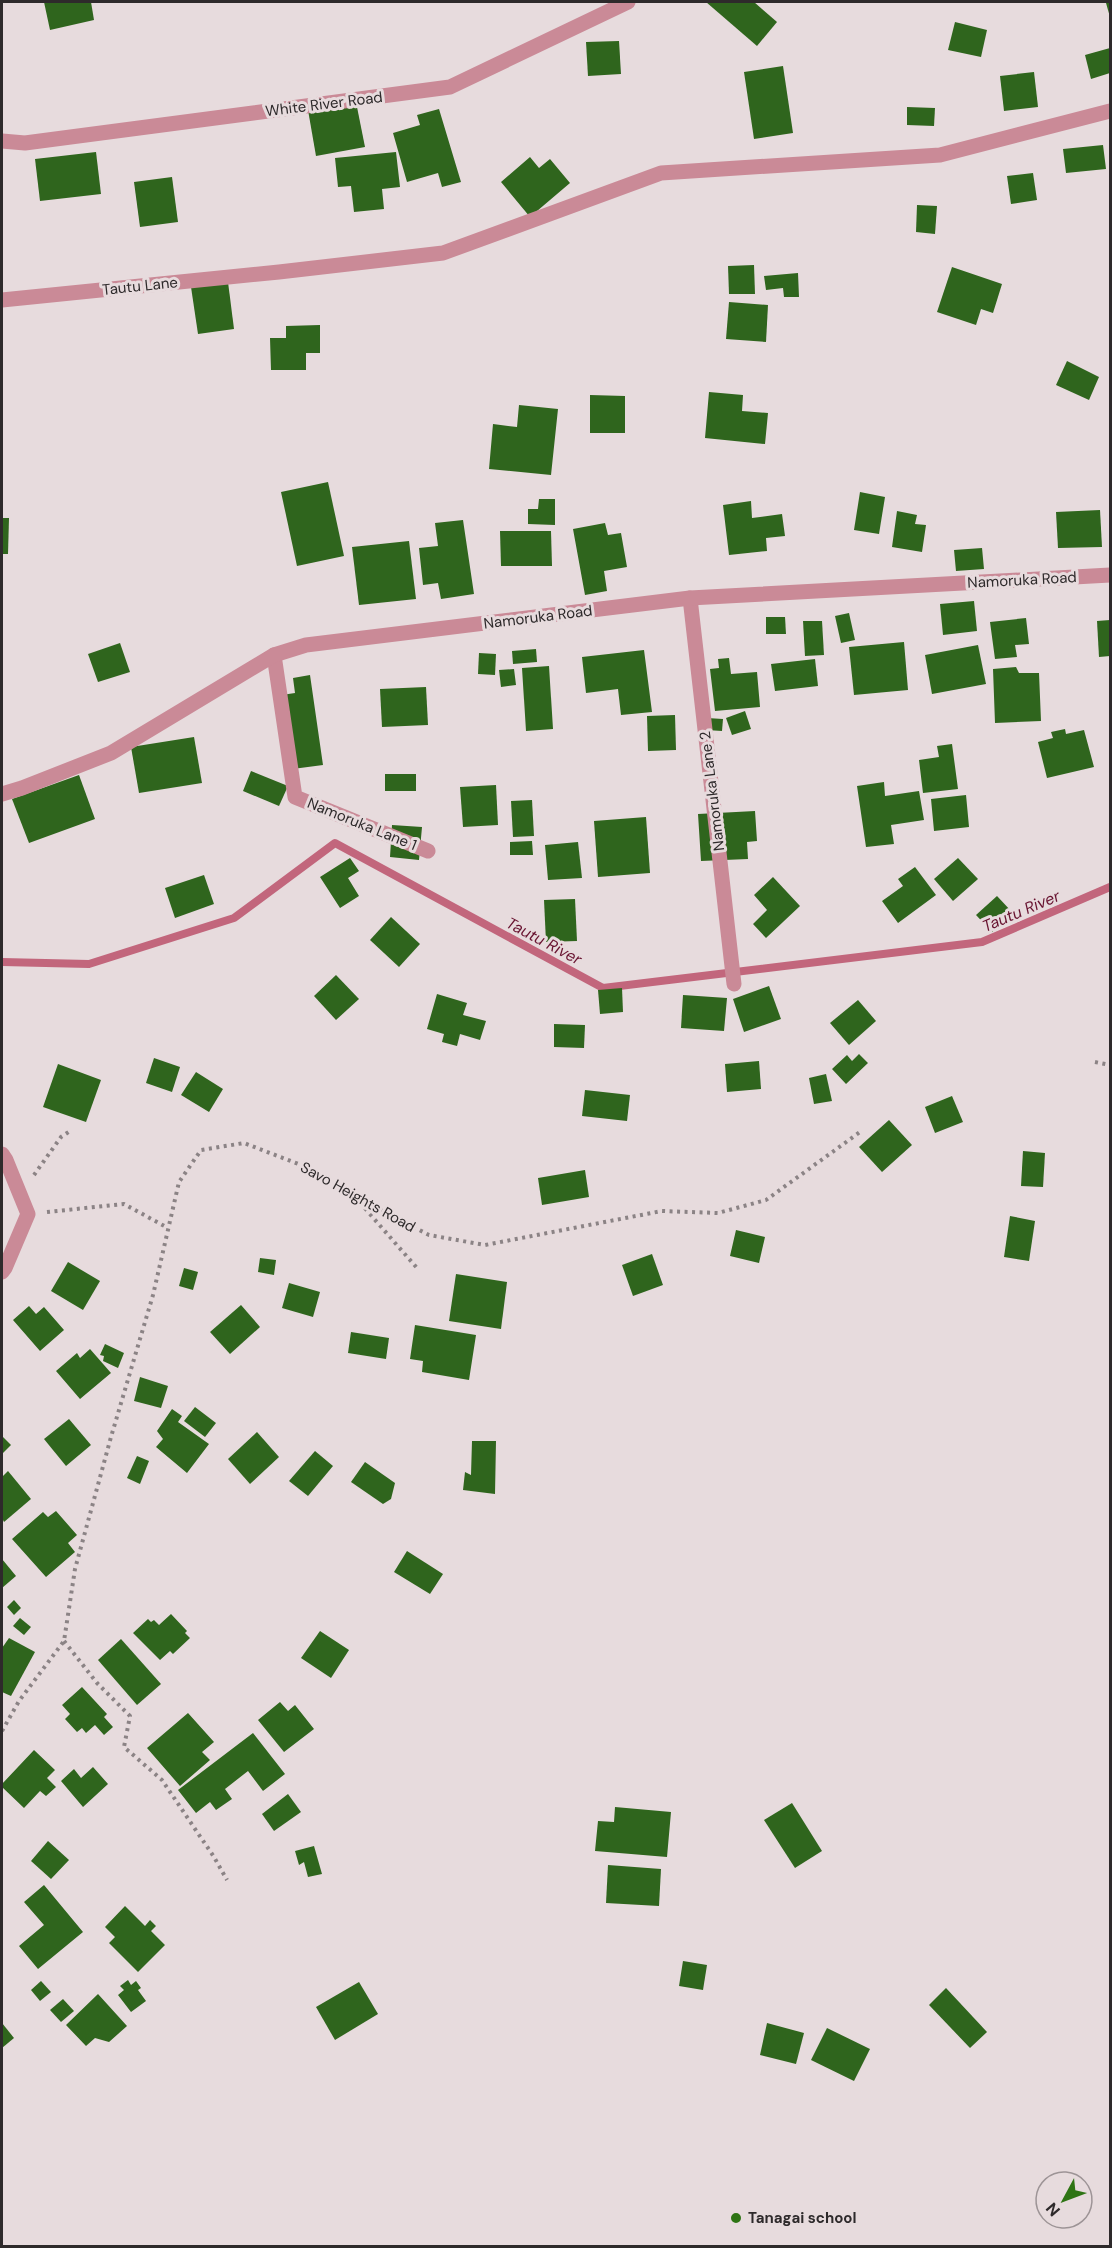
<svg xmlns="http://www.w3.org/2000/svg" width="1112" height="2248" font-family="'DM Sans',sans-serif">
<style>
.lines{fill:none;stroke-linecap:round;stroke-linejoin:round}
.stream{stroke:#c2667c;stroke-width:8}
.building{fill:#2f651d}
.path{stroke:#8b8385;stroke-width:4;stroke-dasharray:3 4.5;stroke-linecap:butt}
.minor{stroke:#ca8a97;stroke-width:15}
.poi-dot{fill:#2e7414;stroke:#e7dbdd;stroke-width:2}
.labels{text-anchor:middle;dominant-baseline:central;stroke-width:6;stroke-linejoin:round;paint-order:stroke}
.street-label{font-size:15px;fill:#2e2a2b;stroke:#e7dbdd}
.poi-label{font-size:15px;font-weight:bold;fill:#2e2a2b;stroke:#e7dbdd;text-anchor:start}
.water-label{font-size:16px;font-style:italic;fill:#681330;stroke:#e7dbdd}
</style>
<rect width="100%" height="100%" fill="#e7dbdd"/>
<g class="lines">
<path class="stream" d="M 2,962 L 89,964 L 234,918 L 335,843 L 603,988 L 982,942 L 1110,887"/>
</g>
<g class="building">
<path d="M 44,2 L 91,2 L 94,20 L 50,30 Z"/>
<path d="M 706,2 L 754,2 L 777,22 L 757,46 Z"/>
<path d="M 1110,2 L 1110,17 L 1106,3 Z"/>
<path d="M 955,22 L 987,30 L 981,57 L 948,50 Z"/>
<path d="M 619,41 L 621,74 L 588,76 L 586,42 Z"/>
<path d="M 1110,48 L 1110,73 L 1091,79 L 1085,55 Z"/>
<path d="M 783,66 L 793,133 L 754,139 L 744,72 Z"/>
<path d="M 1034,72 L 1038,107 L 1004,111 L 1000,76 Z"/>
<path d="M 356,102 L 365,147 L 316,156 L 308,110 Z"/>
<path d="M 907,107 L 935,108 L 934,126 L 907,125 Z"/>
<path d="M 439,109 L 461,182 L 442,187 L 438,173 L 407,182 L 393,133 L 420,125 L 417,115 Z"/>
<path d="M 1103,145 L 1106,169 L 1066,173 L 1063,149 Z"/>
<path d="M 96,152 L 101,194 L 40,201 L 35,159 Z"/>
<path d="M 396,152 L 400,187 L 382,189 L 384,209 L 354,212 L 351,186 L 338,187 L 335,158 Z"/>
<path d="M 530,157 L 539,168 L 550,159 L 570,183 L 530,217 L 501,182 Z"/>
<path d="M 1033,173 L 1037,200 L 1011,204 L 1007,176 Z"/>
<path d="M 172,177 L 178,222 L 140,227 L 134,182 Z"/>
<path d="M 917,205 L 937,206 L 935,234 L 916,232 Z"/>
<path d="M 754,265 L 755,294 L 729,294 L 728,266 Z"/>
<path d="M 952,267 L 1002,284 L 993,313 L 981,309 L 976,325 L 937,312 Z"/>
<path d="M 798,273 L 799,297 L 784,297 L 783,288 L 766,290 L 764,276 Z"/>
<path d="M 228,282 L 234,329 L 198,334 L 191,287 Z"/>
<path d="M 729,302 L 768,305 L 766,342 L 726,339 Z"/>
<path d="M 320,325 L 320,353 L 306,353 L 306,370 L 271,370 L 270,338 L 286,338 L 286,326 Z"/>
<path d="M 1067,361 L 1099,377 L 1089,400 L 1056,385 Z"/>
<path d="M 709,392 L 743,395 L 742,411 L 768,413 L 765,444 L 705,438 Z"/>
<path d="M 590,395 L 625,396 L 625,433 L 590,433 Z"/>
<path d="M 519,405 L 558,409 L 551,475 L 489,469 L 493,424 L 517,427 Z"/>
<path d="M 328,482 L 344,556 L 297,566 L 281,492 Z"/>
<path d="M 860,492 L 885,497 L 879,534 L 854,530 Z"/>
<path d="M 539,499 L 555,499 L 555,525 L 528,524 L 528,509 L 538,509 Z"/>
<path d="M 751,501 L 752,518 L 782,514 L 785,536 L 766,538 L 767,551 L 729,555 L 723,505 Z"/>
<path d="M 1100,510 L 1102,547 L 1058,548 L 1056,512 Z"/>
<path d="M 897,511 L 917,515 L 915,524 L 926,525 L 922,552 L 892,547 Z"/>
<path d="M 2,518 L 9,518 L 8,554 L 2,554 Z"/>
<path d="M 463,520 L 474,594 L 441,599 L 438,583 L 423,585 L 419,548 L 438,546 L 435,523 Z"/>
<path d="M 605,523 L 608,535 L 621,533 L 627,567 L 604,571 L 607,591 L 585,595 L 573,529 Z"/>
<path d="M 500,531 L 551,531 L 552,566 L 501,566 Z"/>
<path d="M 409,541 L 416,599 L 359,605 L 352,547 Z"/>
<path d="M 982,548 L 984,569 L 956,571 L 954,550 Z"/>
<path d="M 974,601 L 977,631 L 943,635 L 940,604 Z"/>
<path d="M 849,613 L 855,640 L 841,643 L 835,616 Z"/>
<path d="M 766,617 L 785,617 L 786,634 L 766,634 Z"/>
<path d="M 1026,618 L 1029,644 L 1015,645 L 1017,657 L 995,659 L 990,622 Z"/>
<path d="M 1110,620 L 1110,656 L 1099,657 L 1097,621 Z"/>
<path d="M 803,621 L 822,621 L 824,655 L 805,656 Z"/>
<path d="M 904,642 L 908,690 L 854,695 L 849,647 Z"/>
<path d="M 120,643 L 130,672 L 98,682 L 88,654 Z"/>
<path d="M 978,645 L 986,684 L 932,694 L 925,655 Z"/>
<path d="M 536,649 L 537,662 L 513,664 L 512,651 Z"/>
<path d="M 644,650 L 652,712 L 621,715 L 618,689 L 586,693 L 582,657 Z"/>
<path d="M 479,653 L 496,654 L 495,675 L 478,674 Z"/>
<path d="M 729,658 L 731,674 L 757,672 L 760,707 L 715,711 L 710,669 L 719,668 L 718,659 Z"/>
<path d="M 815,659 L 818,686 L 775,691 L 771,664 Z"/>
<path d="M 549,666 L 553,729 L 526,731 L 522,668 Z"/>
<path d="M 1016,667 L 1019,673 L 1039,673 L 1041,721 L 995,723 L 993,669 Z"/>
<path d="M 514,669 L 516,685 L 501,687 L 499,670 Z"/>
<path d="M 310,675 L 323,765 L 285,770 L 275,696 L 295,693 L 293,678 Z"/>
<path d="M 426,687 L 428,725 L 382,727 L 380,689 Z"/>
<path d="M 745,711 L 751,729 L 732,735 L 726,718 Z"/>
<path d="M 675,715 L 676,750 L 648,751 L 647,716 Z"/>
<path d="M 707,718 L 723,719 L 722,731 L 706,730 Z"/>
<path d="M 1065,729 L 1066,734 L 1084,730 L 1094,767 L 1047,778 L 1038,742 L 1053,738 L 1051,732 Z"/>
<path d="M 194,737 L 202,783 L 139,793 L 131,747 Z"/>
<path d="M 952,744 L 958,789 L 923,793 L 919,760 L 939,757 L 937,746 Z"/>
<path d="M 251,771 L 288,786 L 279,806 L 243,791 Z"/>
<rect x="385" y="774" width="31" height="17"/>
<path d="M 79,775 L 95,819 L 29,843 L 12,799 Z"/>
<path d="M 884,782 L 885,796 L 919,791 L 924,820 L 891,825 L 894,844 L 866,847 L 857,786 Z"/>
<path d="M 496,785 L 498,825 L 463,827 L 460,787 Z"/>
<path d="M 966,795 L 969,827 L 934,831 L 931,799 Z"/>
<path d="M 532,800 L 534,836 L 513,837 L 511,801 Z"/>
<path d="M 755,811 L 757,841 L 747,842 L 748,859 L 701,861 L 698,814 Z"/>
<path d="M 646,817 L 650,873 L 598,877 L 594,821 Z"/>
<path d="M 392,825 L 422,827 L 419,860 L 390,857 Z"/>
<path d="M 532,841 L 533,855 L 510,855 L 510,842 Z"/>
<path d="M 578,842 L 582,878 L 548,880 L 545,845 Z"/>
<path d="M 350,858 L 359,871 L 348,878 L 359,896 L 340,908 L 320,877 Z"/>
<path d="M 958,858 L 978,879 L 953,901 L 934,879 Z"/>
<path d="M 915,867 L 936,895 L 898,923 L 882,901 L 903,886 L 898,879 Z"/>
<path d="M 204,875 L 214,904 L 175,918 L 165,888 Z"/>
<path d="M 773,877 L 800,906 L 766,938 L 753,924 L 767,910 L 754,895 Z"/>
<path d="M 997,896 L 1012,912 L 992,932 L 976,915 Z"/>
<path d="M 575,899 L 577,941 L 546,942 L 544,900 Z"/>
<path d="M 391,917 L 420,944 L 399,967 L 370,940 Z"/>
<path d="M 336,975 L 359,999 L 336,1020 L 314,996 Z"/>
<path d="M 769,986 L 781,1019 L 744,1032 L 733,999 Z"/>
<path d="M 622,988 L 623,1012 L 600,1014 L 598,990 Z"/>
<path d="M 437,994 L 467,1003 L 463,1015 L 486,1021 L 480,1040 L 460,1034 L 457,1046 L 442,1042 L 444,1034 L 427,1029 Z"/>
<path d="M 683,995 L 727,998 L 724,1031 L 681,1028 Z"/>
<path d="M 858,1000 L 876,1021 L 849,1045 L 830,1023 Z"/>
<path d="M 554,1024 L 585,1025 L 584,1048 L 554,1047 Z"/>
<path d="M 859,1054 L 868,1063 L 846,1084 L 832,1069 L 847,1055 L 852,1061 Z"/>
<path d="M 154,1058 L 180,1067 L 172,1092 L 146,1083 Z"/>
<path d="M 759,1061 L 761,1089 L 727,1092 L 725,1064 Z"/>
<path d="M 58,1064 L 101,1080 L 86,1122 L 43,1107 Z"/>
<path d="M 196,1072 L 223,1089 L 209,1112 L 181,1095 Z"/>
<path d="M 826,1074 L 832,1101 L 814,1104 L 809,1078 Z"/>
<path d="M 585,1090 L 630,1095 L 627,1121 L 582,1116 Z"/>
<path d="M 952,1096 L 963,1122 L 935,1133 L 925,1107 Z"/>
<path d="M 889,1120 L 912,1145 L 882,1172 L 859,1147 Z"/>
<path d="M 1023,1151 L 1045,1153 L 1043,1187 L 1021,1186 Z"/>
<path d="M 585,1170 L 589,1197 L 542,1205 L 538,1178 Z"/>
<path d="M 1010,1216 L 1035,1221 L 1029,1261 L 1004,1257 Z"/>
<path d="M 736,1230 L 765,1237 L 759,1263 L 730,1256 Z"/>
<path d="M 652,1254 L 663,1285 L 633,1296 L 622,1265 Z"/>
<path d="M 260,1258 L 276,1260 L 274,1275 L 258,1272 Z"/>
<path d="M 68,1262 L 100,1281 L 83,1310 L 51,1291 Z"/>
<path d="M 184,1268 L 198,1272 L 193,1290 L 179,1286 Z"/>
<path d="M 456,1274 L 507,1282 L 501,1329 L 449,1321 Z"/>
<path d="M 289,1283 L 320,1292 L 313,1317 L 282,1308 Z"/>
<path d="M 241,1305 L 260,1327 L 230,1354 L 210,1332 Z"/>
<path d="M 29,1306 L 36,1314 L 44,1307 L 64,1330 L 40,1351 L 13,1320 Z"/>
<path d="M 415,1325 L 476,1335 L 469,1380 L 422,1372 L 423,1361 L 410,1359 Z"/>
<path d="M 351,1332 L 389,1338 L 386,1359 L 348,1353 Z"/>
<path d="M 105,1344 L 124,1353 L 118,1368 L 103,1361 L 104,1356 L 100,1355 Z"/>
<path d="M 90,1349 L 111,1373 L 80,1399 L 56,1371 L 77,1353 L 80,1358 Z"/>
<path d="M 140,1377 L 168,1386 L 161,1408 L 134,1401 Z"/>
<path d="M 195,1407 L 216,1423 L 205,1437 L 184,1421 Z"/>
<path d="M 172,1409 L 182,1416 L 178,1422 L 209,1444 L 187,1473 L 156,1447 L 163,1439 L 157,1431 Z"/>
<path d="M 69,1419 L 91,1445 L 66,1466 L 44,1439 Z"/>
<path d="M 257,1432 L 279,1457 L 250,1484 L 228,1459 Z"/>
<path d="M 2,1436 L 11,1445 L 2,1454 Z"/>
<path d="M 472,1441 L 496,1441 L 495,1494 L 463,1490 L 465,1472 L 471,1475 Z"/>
<path d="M 315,1451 L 333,1466 L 308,1496 L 289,1481 Z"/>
<path d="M 137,1456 L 149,1461 L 140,1484 L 127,1478 Z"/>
<path d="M 365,1462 L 395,1483 L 391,1499 L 383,1504 L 351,1482 Z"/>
<path d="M 8,1471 L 31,1499 L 4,1522 L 2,1518 L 2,1477 Z"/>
<path d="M 56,1511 L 77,1535 L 68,1543 L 75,1552 L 46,1577 L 12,1539 L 43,1512 L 48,1517 Z"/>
<path d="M 407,1551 L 443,1574 L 430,1594 L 394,1572 Z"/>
<path d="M 2,1559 L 16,1576 L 2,1588 Z"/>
<path d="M 14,1600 L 21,1608 L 14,1615 L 7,1607 Z"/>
<path d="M 171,1614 L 187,1631 L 185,1633 L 190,1638 L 173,1654 L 170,1651 L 160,1660 L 133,1633 L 148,1619 L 151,1622 L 154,1620 L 159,1625 Z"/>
<path d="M 20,1618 L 31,1627 L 24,1635 L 13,1626 Z"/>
<path d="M 320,1631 L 349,1650 L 331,1678 L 301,1658 Z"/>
<path d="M 9,1638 L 35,1652 L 11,1696 L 2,1692 L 2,1648 Z"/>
<path d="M 121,1639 L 161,1684 L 137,1705 L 98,1660 Z"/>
<path d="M 82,1687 L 107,1714 L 104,1717 L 113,1727 L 104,1735 L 95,1725 L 86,1733 L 82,1728 L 77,1732 L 65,1719 L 70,1714 L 62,1705 Z"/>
<path d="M 280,1702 L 288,1711 L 295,1705 L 314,1729 L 284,1752 L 258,1720 Z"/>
<path d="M 188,1713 L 214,1742 L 202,1752 L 210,1760 L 180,1786 L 147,1748 Z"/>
<path d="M 253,1733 L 285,1774 L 263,1791 L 248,1771 L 225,1789 L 232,1799 L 216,1810 L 210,1802 L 196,1813 L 178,1790 Z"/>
<path d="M 34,1750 L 55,1770 L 47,1778 L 56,1787 L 46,1796 L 40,1791 L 24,1808 L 2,1787 L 2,1784 Z"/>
<path d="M 93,1767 L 108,1784 L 83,1807 L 61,1781 L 74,1769 L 81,1778 Z"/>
<path d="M 288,1794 L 301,1812 L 274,1831 L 262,1814 Z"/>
<path d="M 792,1803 L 822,1851 L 795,1868 L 764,1820 Z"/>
<path d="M 615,1807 L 671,1812 L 667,1857 L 595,1851 L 598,1821 L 614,1822 Z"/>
<path d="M 48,1841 L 69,1860 L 51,1879 L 31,1861 Z"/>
<path d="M 314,1846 L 322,1874 L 308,1877 L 304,1862 L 299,1865 L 295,1851 Z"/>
<path d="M 608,1865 L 661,1869 L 659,1906 L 606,1903 Z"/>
<path d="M 44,1885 L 83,1932 L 38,1969 L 19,1946 L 44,1925 L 24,1902 Z"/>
<path d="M 125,1906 L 145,1926 L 150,1920 L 156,1926 L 151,1931 L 165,1945 L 138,1972 L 109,1943 L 115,1937 L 105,1927 Z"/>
<path d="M 683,1961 L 707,1965 L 703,1990 L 679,1986 Z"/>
<path d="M 128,1980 L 131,1985 L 136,1981 L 141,1988 L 138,1990 L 146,2001 L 131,2012 L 118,1995 L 124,1990 L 120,1986 Z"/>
<path d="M 41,1981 L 51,1992 L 40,2001 L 31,1990 Z"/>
<path d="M 359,1982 L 378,2014 L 335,2040 L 316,2007 Z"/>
<path d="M 946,1988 L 987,2032 L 970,2048 L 929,2005 Z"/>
<path d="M 98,1994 L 127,2026 L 109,2042 L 95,2038 L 86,2046 L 66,2025 Z"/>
<path d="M 63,1999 L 74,2011 L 61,2022 L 50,2010 Z"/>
<path d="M 2,2023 L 14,2038 L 2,2048 Z"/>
<path d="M 767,2023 L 804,2033 L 796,2064 L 760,2055 Z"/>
<path d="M 827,2028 L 870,2049 L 854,2081 L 811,2060 Z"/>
</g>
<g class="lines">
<g class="path">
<path d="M 1095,1062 L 1110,1065"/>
<path d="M 34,1175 L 61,1137 L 70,1131"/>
<path d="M 355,1197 L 417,1268"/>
<path d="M 47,1212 L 124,1204 L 168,1228"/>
<path d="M 64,1641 L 97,1683 L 130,1716 L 124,1747 L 162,1780 L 214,1857 L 227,1880"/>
<path d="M 2,1731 L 19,1701 L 64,1641 L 75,1569 L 111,1437 L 153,1295 L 179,1182 L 201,1150 L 244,1143 L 314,1170 L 367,1203 L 429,1235 L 485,1245 L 662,1211 L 718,1213 L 766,1200 L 860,1132"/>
</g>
<g class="minor">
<path d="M 2,141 L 25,143 L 450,87 L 628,2"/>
<path d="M 2,300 L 279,272 L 443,253 L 661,173 L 940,155 L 1110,111"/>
<path d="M 690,598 L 734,984"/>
<path d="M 274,655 L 295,797 L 428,851"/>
<path d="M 2,794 L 22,788 L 111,753 L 274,655 L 306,645 L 690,598 L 1110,575"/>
<path d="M 2,1154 L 6,1160 L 28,1214 L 5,1268 L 2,1272"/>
</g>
</g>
<circle class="poi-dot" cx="736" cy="2218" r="6"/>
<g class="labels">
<g class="street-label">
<text transform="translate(324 104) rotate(-7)">White River Road</text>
<text transform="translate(140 286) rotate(-6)">Tautu Lane</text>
<text transform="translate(1022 580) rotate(-3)">Namoruka Road</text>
<text transform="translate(538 617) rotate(-7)">Namoruka Road</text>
<text transform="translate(712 791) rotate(-97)">Namoruka Lane 2</text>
<text transform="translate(362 824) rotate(22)">Namoruka Lane 1</text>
<text transform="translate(358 1197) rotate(29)">Savo Heights Road</text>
</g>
<g class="poi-label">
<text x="748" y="2218">Tanagai school</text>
</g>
<g class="water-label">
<text transform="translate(1021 911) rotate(-23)">Tautu River</text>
<text transform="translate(544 941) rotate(28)">Tautu River</text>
</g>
</g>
<rect width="1112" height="2248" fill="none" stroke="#2e2a2b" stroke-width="6"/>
<g transform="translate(1064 2200) rotate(229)"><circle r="28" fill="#e7dbdd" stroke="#9d9496" stroke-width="1.5"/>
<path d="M0-4.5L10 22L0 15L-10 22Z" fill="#2e7414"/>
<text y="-9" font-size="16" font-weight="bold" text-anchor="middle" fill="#2e2a2b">N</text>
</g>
</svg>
